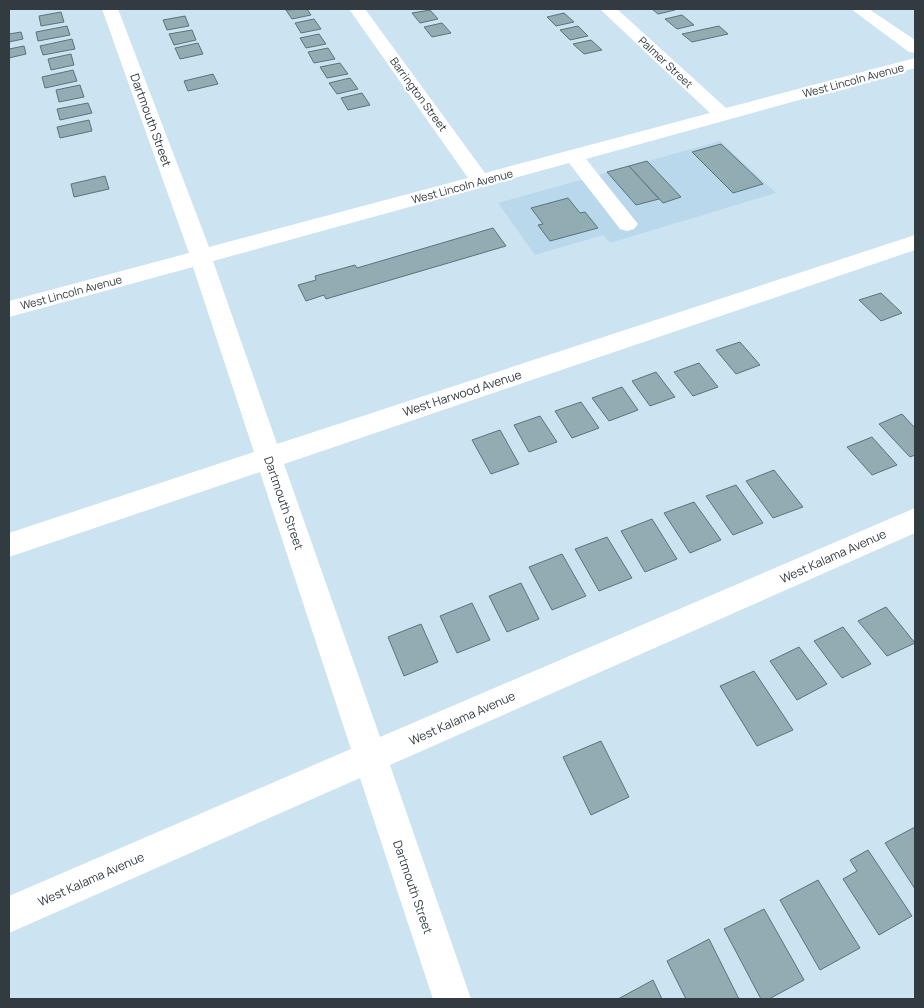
<svg xmlns="http://www.w3.org/2000/svg" width="924" height="1008" font-family="Manrope,sans-serif">
<style>
.built{fill:#bad8eb}
.building{fill:#91acb2;stroke:#5b747a}
.lines{fill:none;stroke-linecap:round;stroke-linejoin:round}
.minor{fill:#fff;fill-rule:evenodd}
.labels{text-anchor:middle;dominant-baseline:central;stroke-width:4.5;stroke-linejoin:round;paint-order:stroke}
.far-street-label{font-size:11px;fill:#323b40;stroke:#fff}
.street-label{font-size:12px;fill:#323b40;stroke:#fff}
</style>
<rect width="100%" height="100%" fill="#cce3f1"/>
<path class="built" d="M 720,141 L 776,193 L 610,243 L 603,235 L 535,255 L 498,203 Z"/>
<g class="building">
<path d="M 307,9 L 311,15 L 292,19 L 286,10 Z"/>
<path d="M 652,9 L 674,9 L 675,10 L 658,14 Z"/>
<path d="M 430,10 L 438,19 L 420,23 L 412,13 Z"/>
<path d="M 61,12 L 64,22 L 41,26 L 39,16 Z"/>
<path d="M 564,13 L 574,22 L 556,26 L 547,17 Z"/>
<path d="M 682,15 L 694,25 L 677,29 L 665,19 Z"/>
<path d="M 185,16 L 189,26 L 167,30 L 163,20 Z"/>
<path d="M 314,19 L 321,29 L 301,33 L 295,23 Z"/>
<path d="M 442,23 L 451,33 L 432,37 L 424,27 Z"/>
<path d="M 67,26 L 70,35 L 38,41 L 36,32 Z"/>
<path d="M 578,26 L 588,36 L 570,40 L 560,30 Z"/>
<path d="M 719,26 L 728,34 L 692,42 L 682,34 Z"/>
<path d="M 192,30 L 196,40 L 174,45 L 169,34 Z"/>
<path d="M 21,32 L 23,39 L 9,42 L 9,34 Z"/>
<path d="M 319,34 L 326,44 L 306,48 L 300,38 Z"/>
<path d="M 72,39 L 75,49 L 43,55 L 40,46 Z"/>
<path d="M 591,40 L 602,50 L 584,54 L 573,44 Z"/>
<path d="M 198,43 L 203,54 L 180,59 L 175,48 Z"/>
<path d="M 24,46 L 26,54 L 9,58 L 9,49 Z"/>
<path d="M 328,48 L 335,59 L 314,63 L 308,52 Z"/>
<path d="M 71,54 L 74,65 L 51,70 L 48,59 Z"/>
<path d="M 340,63 L 348,74 L 327,78 L 320,67 Z"/>
<path d="M 73,70 L 77,81 L 45,88 L 42,77 Z"/>
<path d="M 213,74 L 218,84 L 188,91 L 184,81 Z"/>
<path d="M 350,78 L 358,89 L 337,94 L 329,83 Z"/>
<path d="M 80,85 L 84,97 L 59,102 L 56,90 Z"/>
<path d="M 362,93 L 370,105 L 348,110 L 341,98 Z"/>
<path d="M 88,103 L 92,113 L 60,120 L 57,109 Z"/>
<path d="M 89,120 L 92,131 L 60,138 L 57,127 Z"/>
<path d="M 721,144 L 763,184 L 733,193 L 692,152 Z"/>
<path d="M 647,161 L 681,197 L 663,203 L 629,166 Z"/>
<path d="M 629,166 L 659,199 L 636,205 L 607,172 Z"/>
<path d="M 105,176 L 109,189 L 74,197 L 71,184 Z"/>
<path d="M 568,198 L 580,213 L 585,212 L 598,228 L 550,241 L 538,225 L 543,224 L 531,208 Z"/>
<path d="M 493,228 L 506,246 L 326,299 L 324,295 L 306,301 L 298,285 L 316,280 L 315,276 L 355,265 L 357,268 Z"/>
<path d="M 881,293 L 902,313 L 881,321 L 859,300 Z"/>
<path d="M 740,342 L 760,365 L 736,374 L 716,350 Z"/>
<path d="M 699,363 L 718,387 L 693,396 L 674,372 Z"/>
<path d="M 656,372 L 675,397 L 650,406 L 632,381 Z"/>
<path d="M 622,387 L 638,410 L 609,421 L 592,398 Z"/>
<path d="M 581,402 L 599,428 L 572,438 L 555,411 Z"/>
<path d="M 902,414 L 915,428 L 915,455 L 910,457 L 879,424 Z"/>
<path d="M 540,416 L 557,442 L 529,452 L 514,425 Z"/>
<path d="M 500,430 L 519,464 L 491,474 L 472,440 Z"/>
<path d="M 872,437 L 897,465 L 872,475 L 847,447 Z"/>
<path d="M 774,470 L 803,507 L 773,518 L 746,481 Z"/>
<path d="M 736,485 L 763,523 L 733,535 L 706,496 Z"/>
<path d="M 694,502 L 721,540 L 690,553 L 664,513 Z"/>
<path d="M 652,519 L 677,559 L 645,572 L 621,531 Z"/>
<path d="M 607,537 L 632,578 L 599,591 L 575,549 Z"/>
<path d="M 562,554 L 586,596 L 552,610 L 529,567 Z"/>
<path d="M 521,583 L 539,619 L 507,632 L 489,596 Z"/>
<path d="M 472,603 L 490,640 L 457,653 L 440,616 Z"/>
<path d="M 886,607 L 915,643 L 887,656 L 858,621 Z"/>
<path d="M 421,624 L 438,662 L 404,676 L 388,637 Z"/>
<path d="M 843,627 L 871,664 L 842,678 L 814,641 Z"/>
<path d="M 799,647 L 827,684 L 797,700 L 770,661 Z"/>
<path d="M 754,671 L 793,730 L 757,746 L 720,686 Z"/>
<path d="M 601,741 L 629,797 L 591,815 L 563,757 Z"/>
<path d="M 915,827 L 915,889 L 885,843 Z"/>
<path d="M 868,850 L 912,916 L 879,935 L 843,879 L 857,871 L 850,860 Z"/>
<path d="M 818,880 L 860,948 L 820,970 L 780,900 Z"/>
<path d="M 764,909 L 804,980 L 769,999 L 761,999 L 724,929 Z"/>
<path d="M 709,939 L 739,999 L 686,999 L 667,961 Z"/>
<path d="M 653,980 L 662,999 L 618,999 Z"/>
</g>
<g class="lines">
<g class="minor">
<path d="M 102,9 L 118,9 L 209,247 L 468,178 L 349,9 L 365,9 L 485,173 L 710,113 L 600,9 L 617,9 L 726,108 L 915,58 L 915,68 L 586,159 L 638,224 L 634,229 L 627,231 L 620,229 L 569,163 L 213,261 L 277,444 L 915,235 L 915,250 L 284,464 L 380,737 L 915,508 L 915,533 L 390,765 L 471,999 L 433,999 L 360,778 L 9,933 L 9,896 L 351,749 L 260,472 L 9,557 L 9,533 L 254,452 L 193,267 L 9,317 L 9,301 L 189,253 Z"/>
<path d="M 851,9 L 869,9 L 915,40 L 915,53 L 909,52 Z"/>
</g>
</g>
<g class="labels">
<g class="far-street-label">
<text transform="translate(666 62) rotate(43)">Palmer Street</text>
<text transform="translate(853 80) rotate(-15)">West Lincoln Avenue</text>
<text transform="translate(419 94) rotate(54)">Barrington Street</text>
<text transform="translate(462 186) rotate(-15)">West Lincoln Avenue</text>
<text transform="translate(71 292) rotate(-15)">West Lincoln Avenue</text>
</g>
<g class="street-label">
<text transform="translate(151 120) rotate(70)">Dartmouth Street</text>
<text transform="translate(462 393) rotate(-18)">West Harwood Avenue</text>
<text transform="translate(284 503) rotate(71)">Dartmouth Street</text>
<text transform="translate(833 556) rotate(-24)">West Kalama Avenue</text>
<text transform="translate(462 718) rotate(-24)">West Kalama Avenue</text>
<text transform="translate(91 879) rotate(-24)">West Kalama Avenue</text>
<text transform="translate(413 887) rotate(71)">Dartmouth Street</text>
</g>
</g>
<rect width="924" height="1008" fill="none" stroke="#323b40" stroke-width="20"/>
</svg>
